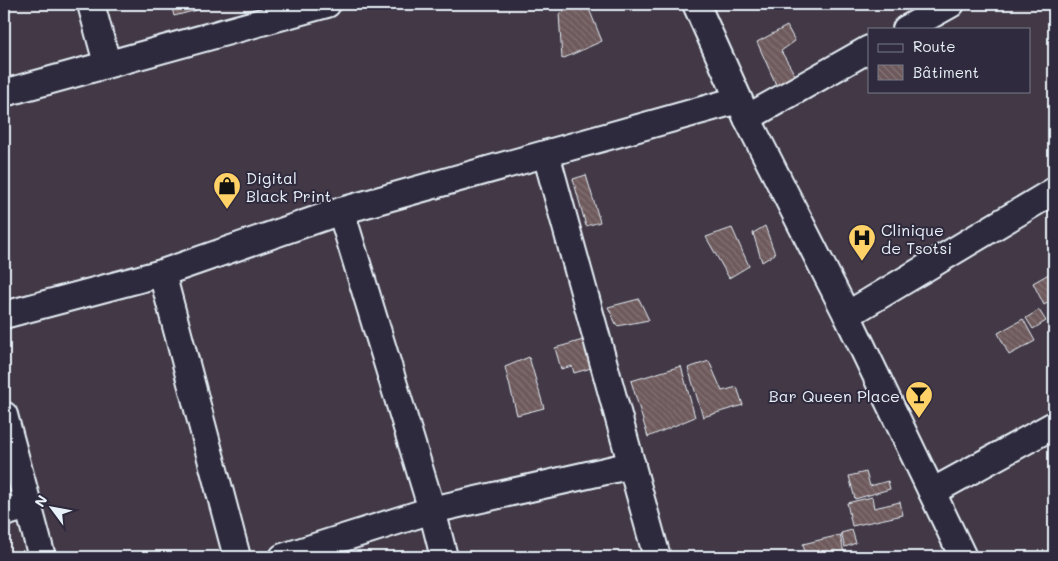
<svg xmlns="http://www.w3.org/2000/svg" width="1058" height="561" font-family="Mali,sans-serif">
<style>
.building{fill:url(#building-back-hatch);stroke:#e8f1f8}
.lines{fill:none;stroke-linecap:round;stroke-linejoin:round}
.minor-casing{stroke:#e8f1f8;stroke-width:30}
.minor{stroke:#2f2a3d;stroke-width:26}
.labels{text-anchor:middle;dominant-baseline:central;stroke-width:4;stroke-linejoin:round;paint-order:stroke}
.poi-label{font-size:16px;fill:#e8f1f8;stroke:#2f2a3d;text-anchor:start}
</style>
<defs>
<pattern id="building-back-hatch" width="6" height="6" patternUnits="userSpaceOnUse" patternTransform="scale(1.25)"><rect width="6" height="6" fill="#6e5a5c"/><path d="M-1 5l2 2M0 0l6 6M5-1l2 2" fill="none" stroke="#837274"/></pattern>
</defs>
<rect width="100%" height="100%" fill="#423846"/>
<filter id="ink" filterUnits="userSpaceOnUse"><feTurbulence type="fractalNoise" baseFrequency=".02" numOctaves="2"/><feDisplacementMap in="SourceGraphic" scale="10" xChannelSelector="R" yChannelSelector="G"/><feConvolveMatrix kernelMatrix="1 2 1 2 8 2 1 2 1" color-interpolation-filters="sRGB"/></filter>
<g filter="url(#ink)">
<g class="building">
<path d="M 171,4 L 195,4 L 197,10 L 174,16 Z"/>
<path d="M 582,4 L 587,4 L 602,41 L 562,59 L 559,14 Z"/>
<path d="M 787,26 L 795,41 L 781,51 L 798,80 L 778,89 L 757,42 Z"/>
<path d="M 586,175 L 600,222 L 586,226 L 573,179 Z"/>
<path d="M 765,226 L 775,254 L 762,262 L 753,233 Z"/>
<path d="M 732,228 L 749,266 L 729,278 L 706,237 Z"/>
<path d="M 1054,271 L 1054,299 L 1044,305 L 1033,283 Z"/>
<path d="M 639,299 L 649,320 L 617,326 L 608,307 Z"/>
<path d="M 1039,310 L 1046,321 L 1033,329 L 1026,318 Z"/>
<path d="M 1023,319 L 1035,341 L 1009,355 L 998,333 Z"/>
<path d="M 590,338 L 598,366 L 574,373 L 572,366 L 561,369 L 555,348 Z"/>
<path d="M 529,357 L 544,408 L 517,415 L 505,367 Z"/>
<path d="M 709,361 L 722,391 L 737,387 L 743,405 L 703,417 L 688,368 Z"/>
<path d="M 681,366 L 695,417 L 648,437 L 631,381 Z"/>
<path d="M 866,472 L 870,486 L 888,481 L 890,489 L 855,499 L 849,476 Z"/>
<path d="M 872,497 L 874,508 L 900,502 L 903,515 L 852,526 L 847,503 Z"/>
<path d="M 852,530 L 856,543 L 845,547 L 841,533 Z"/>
<path d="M 840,535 L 845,557 L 806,557 L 803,544 Z"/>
</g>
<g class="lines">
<defs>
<g id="minor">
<path d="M 91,4 L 107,63"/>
<path d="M 696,4 L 747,118 L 847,315 L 963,557"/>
<path d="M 906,29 L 951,4"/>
<path d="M 4,93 L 327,4"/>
<path d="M 747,118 L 869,49"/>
<path d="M 546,154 L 657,557"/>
<path d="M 341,211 L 432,510 L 444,557"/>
<path d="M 162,273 L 237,557"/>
<path d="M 4,315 L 162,273 L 341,211 L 738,100"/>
<path d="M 847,315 L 1054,191"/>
<path d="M 4,415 L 42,557"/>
<path d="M 932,492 L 1054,425"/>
<path d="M 4,513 L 28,506"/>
<path d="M 283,557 L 432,510 L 632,465"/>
</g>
</defs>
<use href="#minor" class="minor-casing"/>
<use href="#minor" class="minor"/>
</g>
</g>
<defs>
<symbol id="shop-pin" viewBox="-11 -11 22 30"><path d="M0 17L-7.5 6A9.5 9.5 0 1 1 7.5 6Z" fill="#ffd166" stroke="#2f2a3d"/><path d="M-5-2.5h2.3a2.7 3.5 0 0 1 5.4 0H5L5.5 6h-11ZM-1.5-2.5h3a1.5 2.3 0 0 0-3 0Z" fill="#111"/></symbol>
<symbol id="hospital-pin" viewBox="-11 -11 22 30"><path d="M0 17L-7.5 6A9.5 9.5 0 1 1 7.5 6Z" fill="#ffd166" stroke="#2f2a3d"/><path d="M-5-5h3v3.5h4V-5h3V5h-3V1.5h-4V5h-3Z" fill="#111"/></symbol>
<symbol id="bar-pin" viewBox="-11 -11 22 30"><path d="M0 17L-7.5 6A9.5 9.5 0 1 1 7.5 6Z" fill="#ffd166" stroke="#2f2a3d"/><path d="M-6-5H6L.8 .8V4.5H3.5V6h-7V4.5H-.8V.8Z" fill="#111"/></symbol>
</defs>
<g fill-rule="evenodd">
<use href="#shop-pin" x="211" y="170" width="32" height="43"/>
<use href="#hospital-pin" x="846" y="222" width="32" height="43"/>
<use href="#bar-pin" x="903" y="379" width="32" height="43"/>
</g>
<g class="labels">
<g class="poi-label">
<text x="246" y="177">Digital<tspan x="246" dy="18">Black Print</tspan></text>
<text x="881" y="229">Clinique<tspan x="881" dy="18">de Tsotsi</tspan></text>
<text x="900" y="395" text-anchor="end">Bar Queen Place</text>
</g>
</g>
<rect width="1058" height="561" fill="none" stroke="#2f2a3d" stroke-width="20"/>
<rect x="10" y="10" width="1038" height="541" fill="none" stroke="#e8f1f8" stroke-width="2" filter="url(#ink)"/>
<rect x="868" y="28" width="162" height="65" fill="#2f2a3d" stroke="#797a88"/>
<rect x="878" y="44" width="25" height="8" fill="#2f2a3d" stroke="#797a88"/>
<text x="913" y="52" font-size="15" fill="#e8f1f8">Route</text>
<rect x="878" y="65" width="25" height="15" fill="url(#building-back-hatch)" stroke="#797a88"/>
<text x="913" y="78" font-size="15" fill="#e8f1f8">Bâtiment</text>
<g transform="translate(52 508) rotate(302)" stroke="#2f2a3d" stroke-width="4" paint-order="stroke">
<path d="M0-4L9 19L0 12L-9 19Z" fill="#e8f1f8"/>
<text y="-8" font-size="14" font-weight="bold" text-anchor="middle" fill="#e8f1f8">N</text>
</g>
</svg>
